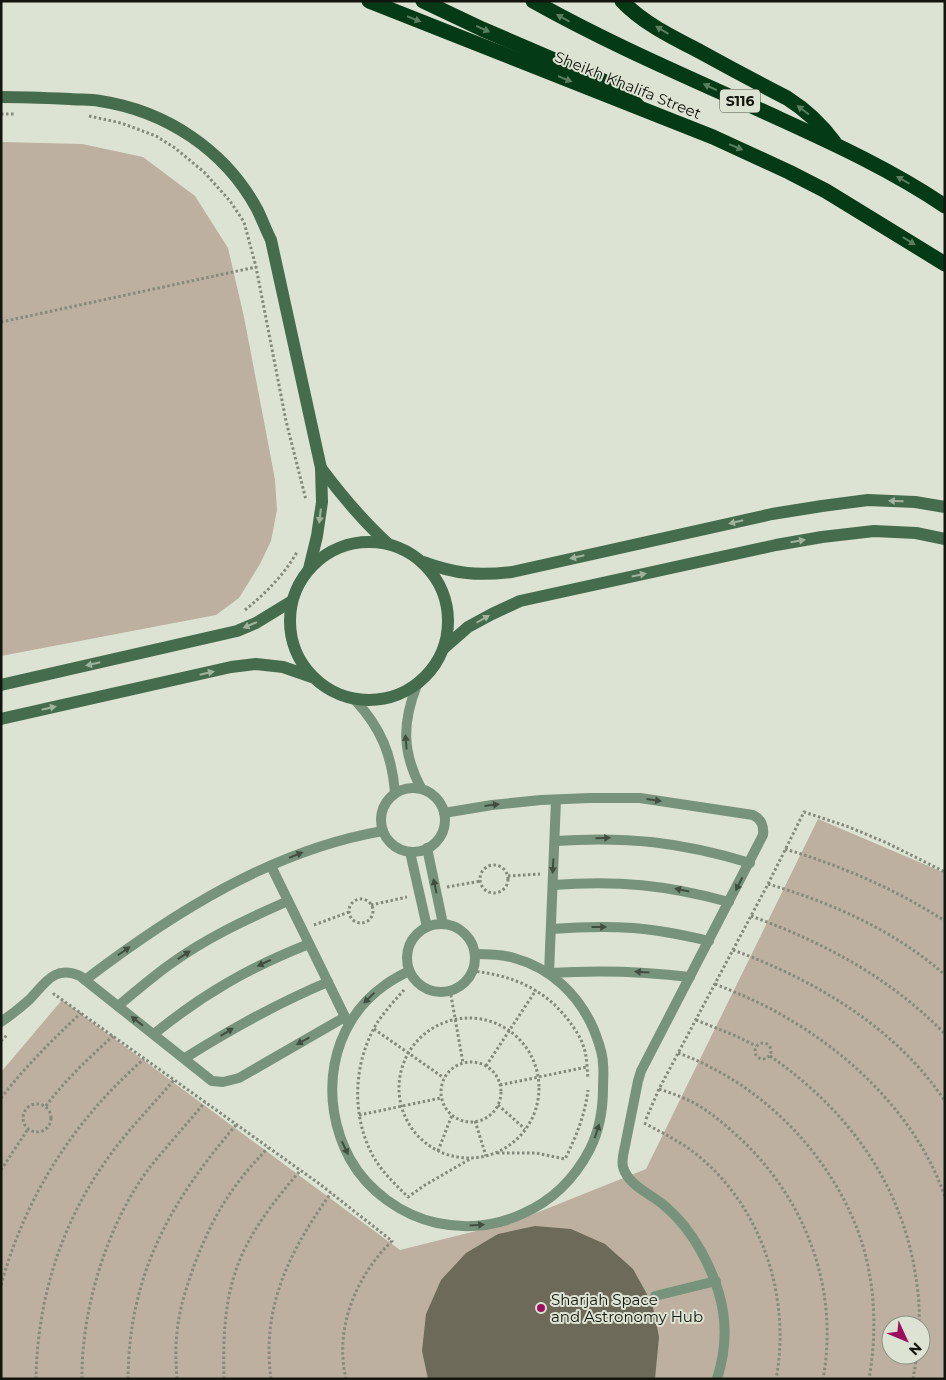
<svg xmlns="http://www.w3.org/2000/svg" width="946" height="1380" font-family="Montserrat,sans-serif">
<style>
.green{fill:#bdb0a0;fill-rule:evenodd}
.building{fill:#6d6a5a}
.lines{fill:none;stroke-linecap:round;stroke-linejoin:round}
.path{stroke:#84897c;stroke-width:3;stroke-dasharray:2.5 2.5;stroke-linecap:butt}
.lane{stroke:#78937c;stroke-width:10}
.secondary{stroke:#456d4d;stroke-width:12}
.highway{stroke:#053a16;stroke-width:15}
.oneway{fill:#5b7e61}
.oneway2{fill:#a0b49d}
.oneway3{fill:#404e40}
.poi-dot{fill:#9b0f5f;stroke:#dde3d2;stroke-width:2}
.labels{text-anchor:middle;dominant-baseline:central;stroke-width:4;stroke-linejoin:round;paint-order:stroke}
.shield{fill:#dde3d2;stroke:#50534a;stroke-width:1}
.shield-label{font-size:14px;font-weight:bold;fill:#13150f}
.street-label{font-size:15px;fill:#13150f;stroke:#dde3d2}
.poi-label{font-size:15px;fill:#13150f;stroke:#dde3d2;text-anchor:start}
</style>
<rect width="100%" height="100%" fill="#dde3d2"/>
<g class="green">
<path d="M 1,142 L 82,144 L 143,157 L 195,196 L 228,248 L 244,317 L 270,453 L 275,480 L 277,510 L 271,541 L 260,564 L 239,598 L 216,615 L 1,656 Z"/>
<path d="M 818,819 L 945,873 L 945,1379 L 1,1379 L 1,1072 L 62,1000 L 400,1250 L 516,1221 L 646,1169 ZM 891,1325 L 921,1325 L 921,1355 L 891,1355 Z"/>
</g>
<path class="building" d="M 535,1226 L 571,1229 L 605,1244 L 633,1269 L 648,1296 L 650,1300 L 652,1302 L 659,1337 L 655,1379 L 428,1379 L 422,1351 L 426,1314 L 441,1280 L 466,1253 L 498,1234 Z"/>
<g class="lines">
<g class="path">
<path d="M 1,114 L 16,114"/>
<path d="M 89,116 L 121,123 L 156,136 L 175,148 L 204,172 L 230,201 L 244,222 L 256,267 L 286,421 L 306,500"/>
<path d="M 1,322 L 256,267"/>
<path d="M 245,610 C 266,593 284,575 297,552"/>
<path d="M 785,849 C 842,866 895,889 945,921"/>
<circle cx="494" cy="879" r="14"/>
<path d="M 508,876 L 540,874"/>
<path d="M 768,884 C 832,903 894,930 945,975"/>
<path d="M 447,887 L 481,881"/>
<circle cx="361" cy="911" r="12"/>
<path d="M 371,905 L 407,897"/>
<path d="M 751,916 C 825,943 889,977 945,1034"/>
<path d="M 314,925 L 349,912"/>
<path d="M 733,950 C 815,980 895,1027 945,1101"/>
<path d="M 472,971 C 512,975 545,989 569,1021 C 574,1028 580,1036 583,1045 C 587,1055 587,1068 588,1079"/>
<path d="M 715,984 C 740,994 764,1004 787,1018 C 856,1058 919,1121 945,1197"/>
<path d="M 404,990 C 395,1000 385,1011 377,1023 C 353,1063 351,1115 373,1156 C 382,1172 395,1184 408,1197 L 425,1185 L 470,1159"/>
<path d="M 450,990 L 463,1063"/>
<path d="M 53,995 L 54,994 L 321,1185 L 392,1241 C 356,1276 334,1328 346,1379"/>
<circle cx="469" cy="1088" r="70"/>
<path d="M 696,1020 L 736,1036 L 756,1046"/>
<path d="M 374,1029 L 444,1078"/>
<path d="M 1,1041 L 7,1035"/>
<circle cx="763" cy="1051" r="8"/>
<path d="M 678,1053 C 689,1057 699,1061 710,1067 C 774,1099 829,1158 856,1226 C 875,1274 878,1328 869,1379"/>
<path d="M 770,1056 C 845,1108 900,1180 915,1272 C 918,1289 920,1307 919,1325"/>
<circle cx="471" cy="1092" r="30"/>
<path d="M 486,1066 L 536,990"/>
<path d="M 500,1085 L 587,1067"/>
<path d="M 659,1089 C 674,1094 688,1099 701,1107 C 717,1117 731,1130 745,1143 C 808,1205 839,1292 823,1379"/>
<path d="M 1,1098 C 25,1067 52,1040 81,1013"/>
<circle cx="37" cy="1118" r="14"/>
<path d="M 498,1105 L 525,1129"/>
<path d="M 46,1106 C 65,1080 89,1058 113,1036"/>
<path d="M 359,1115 L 441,1098"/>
<path d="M 646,1119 L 659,1089 L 768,884 L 804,812 L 849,827 L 887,843 L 945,872"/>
<path d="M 475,1121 L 486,1156"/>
<path d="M 644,1123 C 665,1134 685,1144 702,1159 C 764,1212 791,1301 776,1379"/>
<path d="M 438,1151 L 452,1115"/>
<path d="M 497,1153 L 536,1153 L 565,1159 C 576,1137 585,1115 588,1090"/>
<path d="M 1,1170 L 28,1129"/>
<path d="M 1,1285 C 26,1195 74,1120 144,1059"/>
<path d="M 36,1379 C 37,1304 59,1230 101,1168 C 122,1136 149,1109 174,1080"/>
<path d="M 82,1379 C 81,1309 108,1222 150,1167 C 168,1145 187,1124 205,1102"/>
<path d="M 128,1379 C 129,1274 170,1202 236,1125"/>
<path d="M 177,1379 C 176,1363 175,1348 177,1333 C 179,1308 187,1286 195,1263 C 214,1214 232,1185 268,1148"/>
<path d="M 224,1379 C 223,1343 224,1307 235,1273 C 247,1235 274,1201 300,1171"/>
<path d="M 271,1379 C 261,1307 290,1250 331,1193"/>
<path d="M 913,1379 L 917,1355"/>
</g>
<g class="lane">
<path d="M 417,685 C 402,723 402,752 421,788"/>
<path d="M 355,700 C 381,728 392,755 395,793"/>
<circle cx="413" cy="820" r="32"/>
<path d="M 556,800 L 549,973 C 597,970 643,971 690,977"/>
<path d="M 444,813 L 492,805 L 541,800 L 590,798 L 640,798 L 753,815 C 761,819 764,825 763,835 L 641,1071 L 638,1081 C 634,1101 630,1121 626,1141 C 625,1148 621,1159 623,1167 C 629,1187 652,1194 666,1207 C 680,1219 692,1235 701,1251 C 724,1293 732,1332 717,1379"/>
<path d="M 555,841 C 626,836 681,842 750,863"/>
<path d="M 427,848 L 443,924"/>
<path d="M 410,852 L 427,927"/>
<path d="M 271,866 L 348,1023"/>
<path d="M 553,885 C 617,880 667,885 729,902"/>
<circle cx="441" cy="958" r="34"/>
<path d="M 551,929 C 578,927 605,926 633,928 C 659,930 684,935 709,941"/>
<path d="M 409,971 C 401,975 393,979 385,985 C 329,1024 318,1100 350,1159 C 368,1191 401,1215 437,1223 C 466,1229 496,1226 522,1214 C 552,1201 575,1178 590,1149 C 599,1131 603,1109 603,1088 C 603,1080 604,1072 603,1064 C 603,1052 598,1041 594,1030 C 579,995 551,968 514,958 C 502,954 488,954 475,954"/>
<path d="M 85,980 C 173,913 272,850 383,831"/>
<path d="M 118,1006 C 135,992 151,978 169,965 C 206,938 247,919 288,901"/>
<path d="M 1,1022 C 11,1015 20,1008 29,1000 C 44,985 54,964 80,976 L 212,1081 L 223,1082 L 239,1078 L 345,1017"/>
<path d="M 154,1034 C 203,994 250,967 309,944"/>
<path d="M 185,1058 C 231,1029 278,1003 328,982"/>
<path d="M 655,1296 L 716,1281"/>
</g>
<g class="secondary">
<path d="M 1,97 C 24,97 47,98 70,99 C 80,100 90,99 100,101 C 166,111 225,150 257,209 C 262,219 266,230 271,240 L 321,468 L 322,502 L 317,536 L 309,569"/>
<path d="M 321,468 C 342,496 361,519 387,543"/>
<circle cx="369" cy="621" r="79"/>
<path d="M 423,562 C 456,574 477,576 512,572 L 772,514 L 822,506 L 868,500 L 915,502 L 945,507"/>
<path d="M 444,648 L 468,627 L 492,614 L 520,601 L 776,545 L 822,537 L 874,531 L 916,533 L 945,539"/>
<path d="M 1,685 L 237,631 L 256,623 L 292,601"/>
<path d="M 1,719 L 231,667 L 256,664 L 283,667 L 312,677"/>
</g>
<g class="highway">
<path d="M 369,1 L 713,137 L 789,172 L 826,191 L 945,264"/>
<path d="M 423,1 L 482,29 L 617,87 L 624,92 L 637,105"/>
<path d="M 533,1 C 613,46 697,81 780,119 C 837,145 893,171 945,206"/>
<path d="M 622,1 C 643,23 672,37 699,51 C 728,67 758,83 787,98 C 806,110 821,124 834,142"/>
</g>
</g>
<defs><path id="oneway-solid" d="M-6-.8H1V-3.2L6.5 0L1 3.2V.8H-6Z" transform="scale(1.25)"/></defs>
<g class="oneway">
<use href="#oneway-solid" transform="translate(563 18) rotate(-151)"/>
<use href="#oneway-solid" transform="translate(414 19) rotate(22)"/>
<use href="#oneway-solid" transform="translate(483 29) rotate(24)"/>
<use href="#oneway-solid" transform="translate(662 30) rotate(-149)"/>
<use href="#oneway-solid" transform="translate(565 79) rotate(22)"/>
<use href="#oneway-solid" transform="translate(710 87) rotate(-155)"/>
<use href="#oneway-solid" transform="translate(803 110) rotate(-143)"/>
<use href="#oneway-solid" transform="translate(736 147) rotate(23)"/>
<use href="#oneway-solid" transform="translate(903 180) rotate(-150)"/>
<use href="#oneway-solid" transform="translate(909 241) rotate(32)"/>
</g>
<g class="oneway2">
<use href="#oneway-solid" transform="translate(896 501) rotate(-178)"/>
<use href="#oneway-solid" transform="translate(320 516) rotate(97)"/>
<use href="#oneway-solid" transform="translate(736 522) rotate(167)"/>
<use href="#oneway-solid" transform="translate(798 541) rotate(-10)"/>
<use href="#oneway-solid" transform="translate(577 557) rotate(167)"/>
<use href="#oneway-solid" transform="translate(639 575) rotate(-12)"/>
<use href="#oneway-solid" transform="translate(483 619) rotate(-30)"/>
<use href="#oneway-solid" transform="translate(250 625) rotate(157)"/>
<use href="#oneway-solid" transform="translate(93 664) rotate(167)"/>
<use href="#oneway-solid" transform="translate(207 673) rotate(-13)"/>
<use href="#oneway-solid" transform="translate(49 708) rotate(-13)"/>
</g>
<g class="oneway3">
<use href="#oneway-solid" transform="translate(406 742) rotate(-95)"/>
<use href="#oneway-solid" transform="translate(654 800) rotate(8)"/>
<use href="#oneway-solid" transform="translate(492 805) rotate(-7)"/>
<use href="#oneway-solid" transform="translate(603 838) rotate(-1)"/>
<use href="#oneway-solid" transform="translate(296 855) rotate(-22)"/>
<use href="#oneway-solid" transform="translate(553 866) rotate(93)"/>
<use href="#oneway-solid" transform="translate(739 884) rotate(117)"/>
<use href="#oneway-solid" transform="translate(435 886) rotate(-102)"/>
<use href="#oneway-solid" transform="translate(682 890) rotate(-168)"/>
<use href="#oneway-solid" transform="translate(599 927)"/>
<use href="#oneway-solid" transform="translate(124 951) rotate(-35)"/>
<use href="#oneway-solid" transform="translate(184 955) rotate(-33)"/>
<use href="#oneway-solid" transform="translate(264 963) rotate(155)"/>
<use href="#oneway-solid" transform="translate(642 972) rotate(-176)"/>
<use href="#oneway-solid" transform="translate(369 998) rotate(136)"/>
<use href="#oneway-solid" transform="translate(137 1021) rotate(-142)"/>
<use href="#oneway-solid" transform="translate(227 1032) rotate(-31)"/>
<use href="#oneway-solid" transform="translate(303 1041) rotate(151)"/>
<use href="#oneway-solid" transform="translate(597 1131) rotate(-72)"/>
<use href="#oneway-solid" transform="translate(345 1148) rotate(65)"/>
<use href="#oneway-solid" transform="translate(477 1225) rotate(-4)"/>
</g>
<circle class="poi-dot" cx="541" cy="1308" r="5"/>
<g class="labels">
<rect class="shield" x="720" y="89.5" width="40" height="23" rx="4"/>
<g class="shield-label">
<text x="740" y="101">S116</text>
</g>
<g class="street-label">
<text transform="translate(628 85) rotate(22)">Sheikh Khalifa Street</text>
</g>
<g class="poi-label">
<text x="551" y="1299">Sharjah Space<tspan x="551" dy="17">and Astronomy Hub</tspan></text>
</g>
</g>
<rect width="946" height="1380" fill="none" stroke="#13150f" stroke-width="5"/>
<g transform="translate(906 1340) rotate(134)"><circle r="24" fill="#dde3d2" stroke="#8c9184"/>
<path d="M0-4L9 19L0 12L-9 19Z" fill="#9b0f5f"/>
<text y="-8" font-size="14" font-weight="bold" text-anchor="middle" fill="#13150f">N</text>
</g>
</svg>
